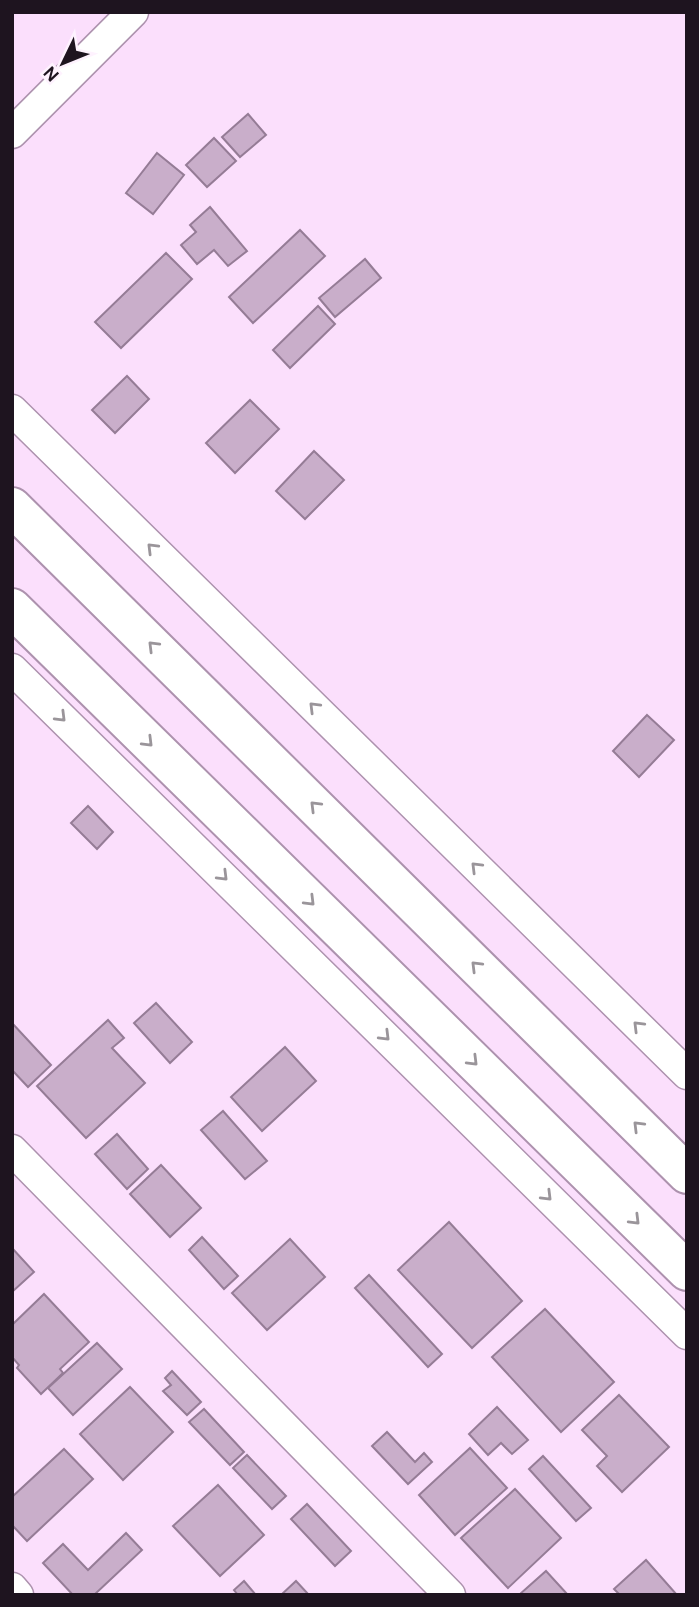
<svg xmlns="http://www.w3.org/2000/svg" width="699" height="1607" font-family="Karla,sans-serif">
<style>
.building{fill:#c9aeca;stroke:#957c96;stroke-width:2}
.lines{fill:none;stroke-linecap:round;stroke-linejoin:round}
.street-casing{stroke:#ad92ae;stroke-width:33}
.secondary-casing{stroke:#ad92ae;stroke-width:42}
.street{stroke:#fff;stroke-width:30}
.secondary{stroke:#fff;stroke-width:38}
.oneway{stroke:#9a959a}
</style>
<rect width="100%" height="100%" fill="#fbdffc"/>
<g class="building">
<path d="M 248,114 L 266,135 L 240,157 L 222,137 Z"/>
<path d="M 214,138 L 236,161 L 207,187 L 186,165 Z"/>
<path d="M 157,153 L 184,175 L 153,214 L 126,193 Z"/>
<path d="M 210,207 L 247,251 L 228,266 L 214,250 L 197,264 L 181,245 L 196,232 L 190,225 Z"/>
<path d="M 300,230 L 325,256 L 253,323 L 229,297 Z"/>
<path d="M 166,253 L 192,279 L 121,348 L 95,322 Z"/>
<path d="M 365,259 L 381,278 L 335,317 L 319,298 Z"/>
<path d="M 318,306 L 335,324 L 290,368 L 273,350 Z"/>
<path d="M 127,376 L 149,399 L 115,433 L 92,410 Z"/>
<path d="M 250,400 L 279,429 L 235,473 L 206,443 Z"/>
<path d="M 314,451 L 344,480 L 305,519 L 276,491 Z"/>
<path d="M 647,715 L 674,740 L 639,777 L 613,751 Z"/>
<path d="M 88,806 L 113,832 L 97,849 L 71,823 Z"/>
<path d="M 156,1003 L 192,1042 L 170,1063 L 134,1023 Z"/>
<path d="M 108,1020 L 124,1038 L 112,1048 L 145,1083 L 86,1138 L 37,1086 Z"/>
<path d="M 12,1023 L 51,1065 L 28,1087 L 12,1070 Z"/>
<path d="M 285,1047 L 316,1081 L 262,1131 L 231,1097 Z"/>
<path d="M 223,1111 L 267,1161 L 245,1179 L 201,1130 Z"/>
<path d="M 117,1134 L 148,1169 L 127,1189 L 95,1154 Z"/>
<path d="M 161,1165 L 201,1208 L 170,1237 L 130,1194 Z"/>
<path d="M 449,1222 L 522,1301 L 472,1348 L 398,1270 Z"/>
<path d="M 202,1237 L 238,1276 L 224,1289 L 189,1250 Z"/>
<path d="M 290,1239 L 325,1277 L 267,1330 L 232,1293 Z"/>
<path d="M 12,1248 L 34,1272 L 12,1292 Z"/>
<path d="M 369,1275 L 442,1354 L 428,1367 L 355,1288 Z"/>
<path d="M 44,1294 L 89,1342 L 60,1369 L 63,1373 L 41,1394 L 17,1368 L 19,1365 L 12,1357 L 12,1325 Z"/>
<path d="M 545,1309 L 614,1382 L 561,1432 L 492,1357 Z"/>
<path d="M 97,1343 L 122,1369 L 73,1415 L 48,1388 Z"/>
<path d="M 172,1371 L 201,1402 L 187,1415 L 163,1391 L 171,1385 L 165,1378 Z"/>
<path d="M 130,1387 L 173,1432 L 123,1480 L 80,1434 Z"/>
<path d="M 619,1395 L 669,1447 L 622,1492 L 597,1466 L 607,1456 L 582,1430 Z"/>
<path d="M 497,1407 L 528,1440 L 512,1454 L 501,1443 L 488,1455 L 469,1434 Z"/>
<path d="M 204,1409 L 244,1452 L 230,1465 L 189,1422 Z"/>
<path d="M 387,1432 L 415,1462 L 424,1453 L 432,1462 L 408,1484 L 372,1446 Z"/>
<path d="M 470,1448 L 507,1488 L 455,1535 L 419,1495 Z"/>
<path d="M 64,1449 L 93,1479 L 27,1541 L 12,1525 L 12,1497 Z"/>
<path d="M 247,1455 L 286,1496 L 272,1509 L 233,1468 Z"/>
<path d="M 543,1456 L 591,1508 L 576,1521 L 529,1469 Z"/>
<path d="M 218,1485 L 264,1535 L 220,1576 L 173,1526 Z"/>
<path d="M 515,1489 L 561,1538 L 508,1588 L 461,1538 Z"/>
<path d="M 307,1504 L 351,1551 L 335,1566 L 291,1519 Z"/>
<path d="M 126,1533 L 142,1550 L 94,1595 L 73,1595 L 43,1563 L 63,1544 L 88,1570 Z"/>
<path d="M 646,1560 L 677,1595 L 620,1595 L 614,1589 Z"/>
<path d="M 546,1571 L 568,1595 L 521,1595 L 520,1594 Z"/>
<path d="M 244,1581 L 256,1595 L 238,1595 L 234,1590 Z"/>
<path d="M 296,1581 L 309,1595 L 281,1595 Z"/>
</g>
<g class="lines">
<defs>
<g id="street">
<path d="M 12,133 L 133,12"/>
<path d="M 12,410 L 687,1074"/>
<path d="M 12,669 L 687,1334"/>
<path d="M 12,1150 L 450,1595"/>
<path d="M 12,1588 L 18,1595"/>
</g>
<g id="secondary">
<path d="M 12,507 L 687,1174"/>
<path d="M 12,608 L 687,1271"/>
</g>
</defs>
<use href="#street" class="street-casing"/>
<use href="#secondary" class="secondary-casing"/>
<use href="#street" class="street"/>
<use href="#secondary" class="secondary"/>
</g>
<defs><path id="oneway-chevron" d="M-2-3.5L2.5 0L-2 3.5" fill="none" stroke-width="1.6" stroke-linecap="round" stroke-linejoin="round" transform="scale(1.75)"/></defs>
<g class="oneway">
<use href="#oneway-chevron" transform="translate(152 548) rotate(-135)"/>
<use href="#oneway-chevron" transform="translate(153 646) rotate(-135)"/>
<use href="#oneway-chevron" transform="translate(314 707) rotate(-135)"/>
<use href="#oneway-chevron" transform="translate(61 717) rotate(45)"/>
<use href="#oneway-chevron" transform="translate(148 742) rotate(45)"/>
<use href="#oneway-chevron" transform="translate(315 806) rotate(-135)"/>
<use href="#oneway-chevron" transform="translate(476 867) rotate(-135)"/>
<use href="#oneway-chevron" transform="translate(223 876) rotate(45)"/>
<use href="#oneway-chevron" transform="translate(310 901) rotate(45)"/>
<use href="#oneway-chevron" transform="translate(476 966) rotate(-135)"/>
<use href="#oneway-chevron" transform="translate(638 1026) rotate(-135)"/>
<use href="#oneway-chevron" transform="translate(385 1036) rotate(45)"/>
<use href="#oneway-chevron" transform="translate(473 1061) rotate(45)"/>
<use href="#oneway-chevron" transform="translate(638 1126) rotate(-135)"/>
<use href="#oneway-chevron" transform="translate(547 1196) rotate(45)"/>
<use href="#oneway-chevron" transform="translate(635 1220) rotate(45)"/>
</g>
<rect width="699" height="1607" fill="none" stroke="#1e141f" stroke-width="28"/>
<g transform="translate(63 63) rotate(227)" stroke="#fef2fe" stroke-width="5" paint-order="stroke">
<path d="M0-5L12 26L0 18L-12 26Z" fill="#1e141f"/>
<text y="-10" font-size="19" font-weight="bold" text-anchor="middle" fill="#1e141f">N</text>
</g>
</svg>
